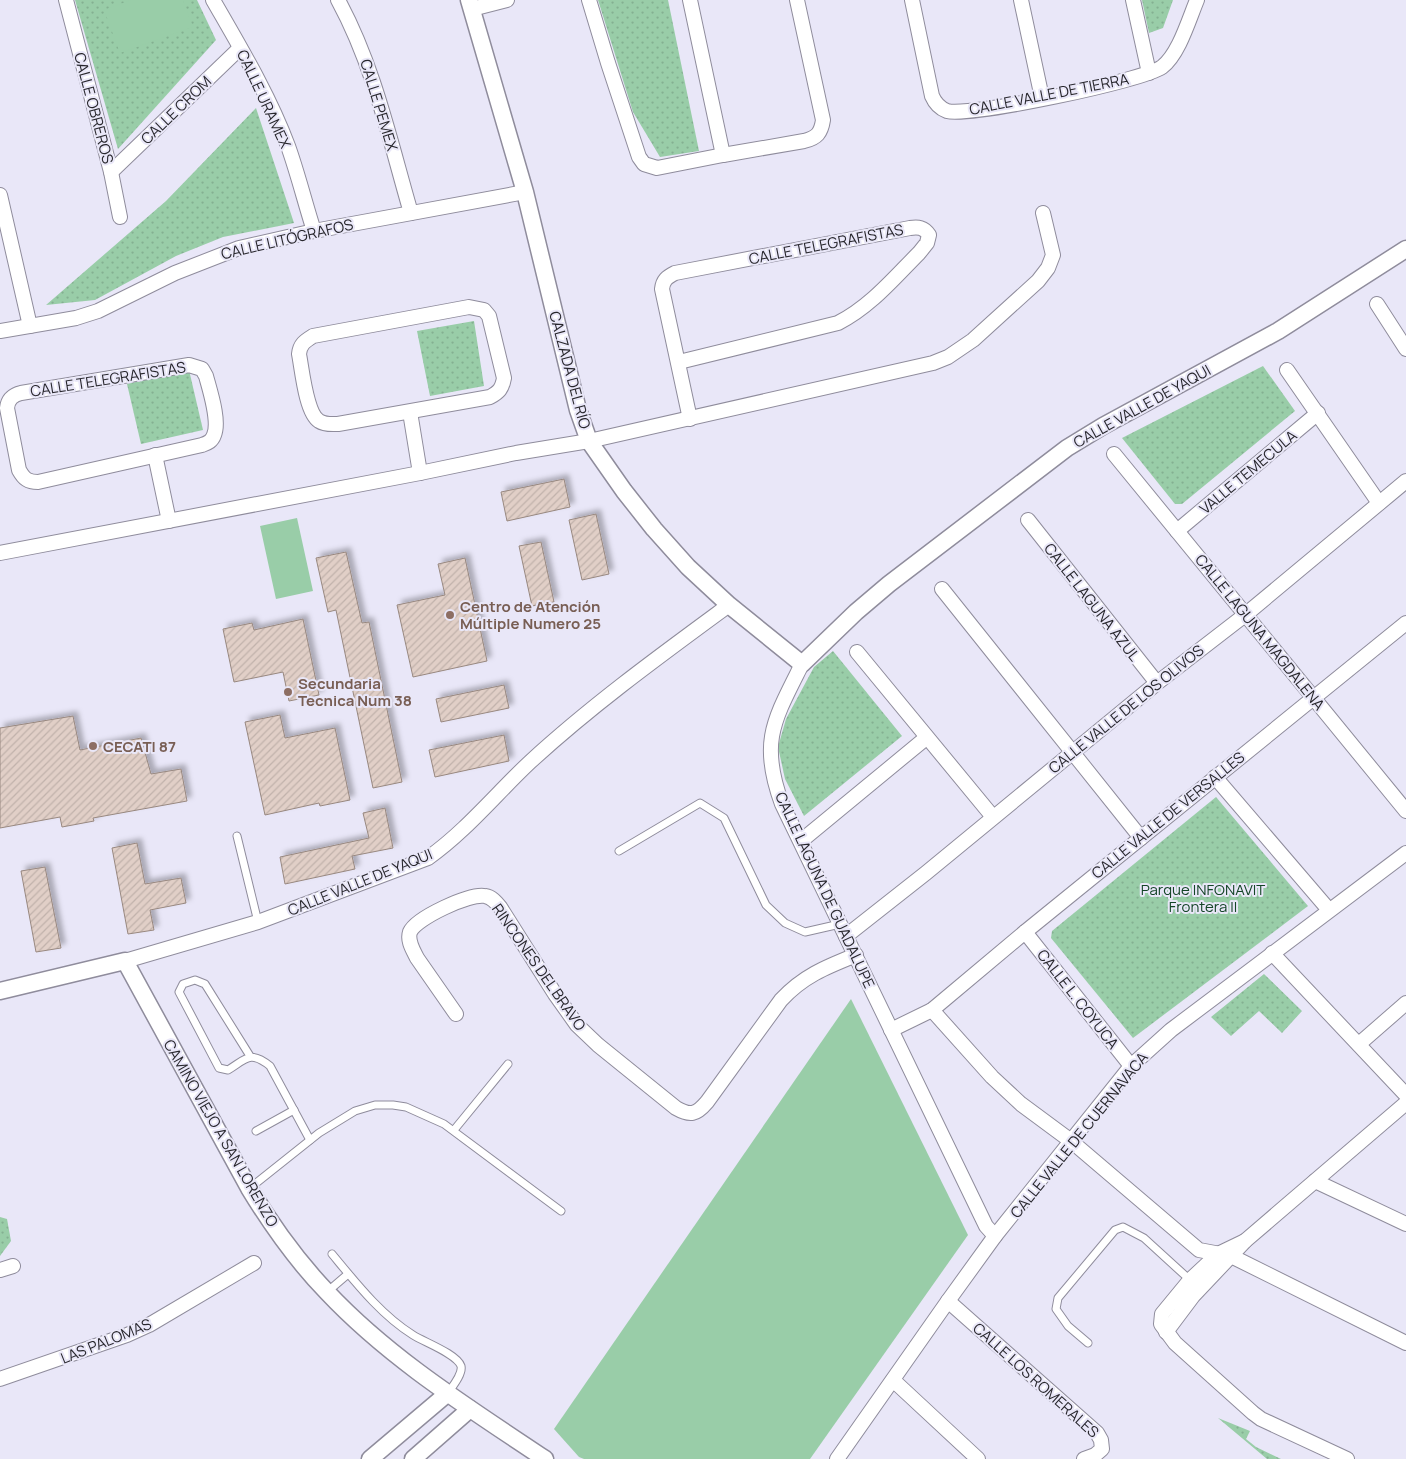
<svg xmlns="http://www.w3.org/2000/svg" width="1406" height="1459" font-family="Manrope,sans-serif">
<style>
.green{fill:url(#green-dots)}
.pitch{fill:#99cda8}
.building{fill:url(#building-hatch);stroke:#988880;filter:url(#shadow)}
.lines{fill:none;stroke-linecap:round;stroke-linejoin:round}
.service-casing{stroke:#8f8c9c;stroke-width:9}
.minor-casing{stroke:#8f8c9c;stroke-width:16}
.tertiary-casing{stroke:#8f8c9c;stroke-width:19}
.service{stroke:#fff;stroke-width:7}
.minor{stroke:#fff;stroke-width:14}
.tertiary{stroke:#fff;stroke-width:16}
.education-dot{fill:#8d6e63;stroke:#e9e7f8;stroke-width:2}
.labels{text-anchor:middle;dominant-baseline:central;stroke-width:4;stroke-linejoin:round;paint-order:stroke}
.street-label{font-size:15px;fill:#28272d;stroke:#e9e7f8}
.education-label{font-size:15px;font-weight:bold;fill:#785e54;stroke:#e9e7f8;text-anchor:start}
.park-label{font-size:15px;fill:#144527;stroke:#e9e7f8}
</style>
<defs>
<pattern id="green-dots" width="8" height="8" patternUnits="userSpaceOnUse" patternTransform="scale(1.25)"><rect width="8" height="8" fill="#99cda8"/><path d="M2 2h.1M6 6h.1" fill="none" stroke="#84b091" stroke-width="1.8" stroke-linecap="round"/></pattern>
<pattern id="building-hatch" width="6" height="6" patternUnits="userSpaceOnUse" patternTransform="scale(1.25)"><rect width="6" height="6" fill="#e1cfc7"/><path d="M-1 1l2-2M0 6l6-6M5 7l2-2" fill="none" stroke="#c1b2ab"/></pattern>
<filter id="shadow"><feDropShadow dx="4.5" dy="-4.5" stdDeviation="2.5" flood-color="#0004"/></filter>
</defs>
<rect width="100%" height="100%" fill="#e9e7f8"/>
<g class="green">
<path d="M 75,0 L 197,0 L 216,40 L 118,149 Z"/>
<path d="M 598,0 L 668,0 L 699,151 L 660,157 L 633,112 Z"/>
<path d="M 1142,0 L 1173,0 L 1163,28 L 1149,33 Z"/>
<path d="M 256,108 L 294,223 L 223,237 L 176,256 L 95,300 L 46,305 L 166,201 Z"/>
<path d="M 474,321 L 484,386 L 430,396 L 417,331 Z"/>
<path d="M 1263,366 L 1295,411 L 1182,504 L 1175,504 L 1122,438 Z"/>
<path d="M 189,370 L 203,430 L 141,444 L 127,384 Z"/>
<path d="M 833,651 L 902,736 L 804,816 L 785,779 L 778,747 L 786,719 L 814,667 Z"/>
<path d="M 1216,797 L 1308,906 L 1133,1038 L 1051,938 L 1052,931 Z"/>
<path d="M 1264,974 L 1302,1011 L 1282,1033 L 1259,1011 L 1231,1036 L 1211,1017 Z"/>
<path d="M 0,1217 L 7,1219 L 11,1241 L 0,1256 Z"/>
<path d="M 1218,1418 L 1250,1431 L 1246,1439 L 1256,1447 L 1281,1459 L 1267,1459 Z"/>
</g>
<g class="pitch">
<path d="M 131,0 L 183,0 L 193,27 L 120,53 L 104,10 Z"/>
<path d="M 297,518 L 313,591 L 276,599 L 260,526 Z"/>
<path d="M 851,999 L 968,1235 L 810,1459 L 584,1459 L 579,1457 L 554,1429 Z"/>
</g>
<g class="building">
<path d="M 564,479 L 570,507 L 507,521 L 501,492 Z"/>
<path d="M 596,514 L 609,574 L 582,580 L 569,520 Z"/>
<path d="M 541,542 L 554,602 L 532,606 L 519,546 Z"/>
<path d="M 346,552 L 362,623 L 369,622 L 402,782 L 373,788 L 336,610 L 328,612 L 316,558 Z"/>
<path d="M 465,558 L 487,661 L 413,677 L 397,605 L 445,595 L 438,564 Z"/>
<path d="M 303,619 L 319,695 L 289,701 L 283,672 L 234,682 L 223,629 L 252,623 L 254,630 Z"/>
<path d="M 504,685 L 509,708 L 441,722 L 436,699 Z"/>
<path d="M 280,715 L 285,738 L 335,728 L 350,800 L 320,806 L 319,803 L 265,815 L 245,722 Z"/>
<path d="M 73,716 L 80,750 L 141,738 L 151,774 L 181,769 L 187,801 L 93,818 L 94,821 L 62,827 L 60,817 L 0,828 L 0,728 Z"/>
<path d="M 504,735 L 509,761 L 435,777 L 429,750 Z"/>
<path d="M 385,808 L 393,848 L 352,856 L 355,869 L 285,884 L 280,857 L 369,838 L 363,813 Z"/>
<path d="M 137,843 L 145,884 L 181,878 L 186,903 L 150,910 L 154,930 L 128,934 L 112,848 Z"/>
<path d="M 45,867 L 61,948 L 36,952 L 21,871 Z"/>
</g>
<g class="lines">
<defs>
<g id="service">
<path d="M 237,836 L 258,922"/>
<path d="M 619,851 L 700,803 L 724,818 L 766,905 L 785,923 L 805,932 L 840,924"/>
<path d="M 250,1056 L 205,984 L 195,980 L 183,984 L 179,992 L 219,1068 L 228,1070 C 246,1059 250,1050 270,1066 L 310,1140"/>
<path d="M 454,1130 L 508,1064"/>
<path d="M 256,1131 L 294,1110"/>
<path d="M 250,1188 L 319,1133 L 355,1111 L 375,1105 L 393,1105 L 406,1107 L 444,1124 L 561,1211"/>
<path d="M 332,1254 C 356,1283 381,1315 413,1335 C 424,1342 457,1354 461,1366 C 463,1374 452,1387 448,1393"/>
<path d="M 327,1292 L 348,1274"/>
<path d="M 1088,1343 L 1068,1326 L 1056,1309 L 1058,1298 L 1115,1230 L 1123,1227 L 1144,1238 L 1190,1280"/>
</g>
<g id="minor">
<path d="M 66,0 L 111,172 L 120,217"/>
<path d="M 213,0 C 240,47 269,95 288,146 C 298,174 305,203 314,231"/>
<path d="M 338,0 C 374,66 390,141 411,213"/>
<path d="M 589,0 L 608,63 L 639,157 L 644,164 L 657,168 L 723,155 L 804,141 C 817,138 821,133 823,120 L 797,0"/>
<path d="M 690,0 L 723,155"/>
<path d="M 912,0 L 932,96 C 935,103 939,108 947,111 C 970,117 1142,81 1162,67 C 1179,54 1189,19 1197,0"/>
<path d="M 1021,0 L 1042,98"/>
<path d="M 1133,0 L 1149,73"/>
<path d="M 472,9 L 507,0"/>
<path d="M 111,172 L 240,48"/>
<path d="M 0,195 L 30,326"/>
<path d="M 1377,304 L 1406,349"/>
<path d="M 469,307 L 484,310 L 489,316 L 504,378 C 502,389 499,392 490,397 L 338,424 C 332,424 325,425 319,421 C 306,413 302,369 299,354 C 300,344 305,341 313,336 Z"/>
<path d="M 0,331 L 76,318 L 98,311 L 175,273 L 239,248 L 314,231 L 525,192"/>
<path d="M 679,362 L 838,323 C 870,307 894,278 919,253 L 927,243 L 929,235 C 924,227 918,227 910,228 L 675,273 C 667,277 663,280 662,289 L 690,419"/>
<path d="M 189,365 L 202,369 L 206,376 C 210,391 220,421 214,435 C 212,441 208,443 202,445 L 38,482 C 28,482 24,479 19,470 L 7,408 C 8,399 13,395 21,393 Z"/>
<path d="M 1287,370 L 1379,503"/>
<path d="M 410,412 L 420,473"/>
<path d="M 1114,454 L 1406,811"/>
<path d="M 155,455 L 169,521"/>
<path d="M 1028,520 L 1157,683"/>
<path d="M 1177,531 L 1318,413"/>
<path d="M 0,553 L 420,473 L 516,453 L 589,441 L 933,363 L 948,357 L 973,340 L 1038,281 L 1048,268 L 1053,255 L 1043,213"/>
<path d="M 942,589 L 1141,838"/>
<path d="M 857,652 L 993,817"/>
<path d="M 802,664 C 774,720 759,742 782,804 L 986,1226 L 995,1236"/>
<path d="M 1215,777 L 1329,910"/>
<path d="M 801,841 L 926,738"/>
<path d="M 1025,932 L 1131,1066"/>
<path d="M 846,936 L 926,873 L 1157,683 L 1245,615 L 1406,481"/>
<path d="M 1272,953 L 1406,1095"/>
<path d="M 125,961 L 258,922 L 428,858 C 466,831 496,794 530,762 C 592,705 661,655 729,605"/>
<path d="M 932,1010 L 992,1077 L 1021,1104 L 1071,1141 L 1199,1250 L 1231,1256 L 1406,1343"/>
<path d="M 456,1014 L 417,958 C 413,950 407,941 410,932 C 416,918 470,893 485,896 C 492,897 496,902 500,907 L 555,994 L 577,1025 L 598,1045 L 676,1108 C 690,1116 696,1115 707,1102 L 781,1000 C 803,976 826,967 856,955"/>
<path d="M 891,1030 L 932,1010 L 1025,932 L 1406,623"/>
<path d="M 1359,1044 L 1406,1003"/>
<path d="M 1315,1181 L 1406,1224"/>
<path d="M 1245,1241 L 1218,1254 L 1190,1280 L 1162,1314 L 1161,1324 L 1175,1343 L 1253,1413 L 1261,1419 L 1347,1459"/>
<path d="M 0,1270 L 13,1266"/>
<path d="M 948,1301 L 1097,1433 L 1101,1440 L 1102,1449 L 1095,1455 L 1084,1459"/>
<path d="M 1166,1332 L 1193,1296 L 1245,1241 L 1406,1103"/>
<path d="M 0,1379 L 127,1335 L 149,1325 L 254,1263"/>
<path d="M 893,1380 L 978,1459"/>
<path d="M 837,1459 L 948,1301 L 995,1236 L 1131,1066 L 1171,1030 L 1406,853"/>
</g>
<g id="tertiary">
<path d="M 469,0 L 525,192 L 578,410 L 589,441 L 624,491 L 654,529 L 688,567 L 729,605 L 802,664 L 856,612 L 889,584 L 1067,448 L 1103,426 L 1278,331 L 1406,249"/>
<path d="M 0,991 L 125,961 L 249,1188 C 272,1226 297,1261 327,1292 C 390,1359 469,1408 545,1459"/>
<path d="M 370,1459 L 448,1393"/>
<path d="M 413,1459 L 470,1409"/>
</g>
</defs>
<use href="#service" class="service-casing"/>
<use href="#minor" class="minor-casing"/>
<use href="#tertiary" class="tertiary-casing"/>
<use href="#service" class="service"/>
<use href="#minor" class="minor"/>
<use href="#tertiary" class="tertiary"/>
</g>
<g class="education-dot">
<circle cx="450" cy="615" r="5"/>
<circle cx="288" cy="692" r="5"/>
<circle cx="93" cy="746" r="5"/>
</g>
<g class="labels">
<g class="street-label">
<text transform="translate(1049 94) rotate(-11)">CALLE VALLE DE TIERRA</text>
<text transform="translate(264 99) rotate(65)">CALLE URAMEX</text>
<text transform="translate(379 105) rotate(73)">CALLE PEMEX</text>
<text transform="translate(94 108) rotate(75)">CALLE OBREROS</text>
<text transform="translate(176 110) rotate(-44)">CALLE CROM</text>
<text transform="translate(287 239) rotate(-13)">CALLE LITÓGRAFOS</text>
<text transform="translate(826 244) rotate(-11)">CALLE TELEGRAFISTAS</text>
<text transform="translate(570 370) rotate(75)">CALZADA DEL RÍO</text>
<text transform="translate(108 379) rotate(-9)">CALLE TELEGRAFISTAS</text>
<text transform="translate(1142 406) rotate(-29)">CALLE VALLE DE YAQUI</text>
<text transform="translate(1248 472) rotate(-40)">VALLE TEMECULA</text>
<text transform="translate(1092 602) rotate(52)">CALLE LAGUNA AZUL</text>
<text transform="translate(1260 632) rotate(51)">CALLE LAGUNA MAGDALENA</text>
<text transform="translate(1126 709) rotate(-39)">CALLE VALLE DE LOS OLIVOS</text>
<text transform="translate(1168 815) rotate(-39)">CALLE VALLE DE VERSALLES</text>
<text transform="translate(360 882) rotate(-22)">CALLE VALLE DE YAQUI</text>
<text transform="translate(825 890) rotate(65)">CALLE LAGUNA DE GUADALUPE</text>
<text transform="translate(539 967) rotate(55)">RINCONES DEL BRAVO</text>
<text transform="translate(1078 999) rotate(52)">CALLE L. COYUCA</text>
<text transform="translate(221 1133) rotate(60)">CAMINO VIEJO A SAN LORENZO</text>
<text transform="translate(1079 1135) rotate(-51)">CALLE VALLE DE CUERNAVACA</text>
<text transform="translate(106 1341) rotate(-22)">LAS PALOMAS</text>
<text transform="translate(1036 1380) rotate(42)">CALLE LOS ROMERALES</text>
</g>
<g class="education-label">
<text x="460" y="606">Centro de Atención<tspan x="460" dy="17">Múltiple Numero 25</tspan></text>
<text x="298" y="683">Secundaria<tspan x="298" dy="17">Tecnica Num 38</tspan></text>
<text x="103" y="746">CECATI 87</text>
</g>
<g class="park-label">
<text x="1203" y="889">Parque INFONAVIT<tspan x="1203" dy="17">Frontera II</tspan></text>
</g>
</g>
</svg>
